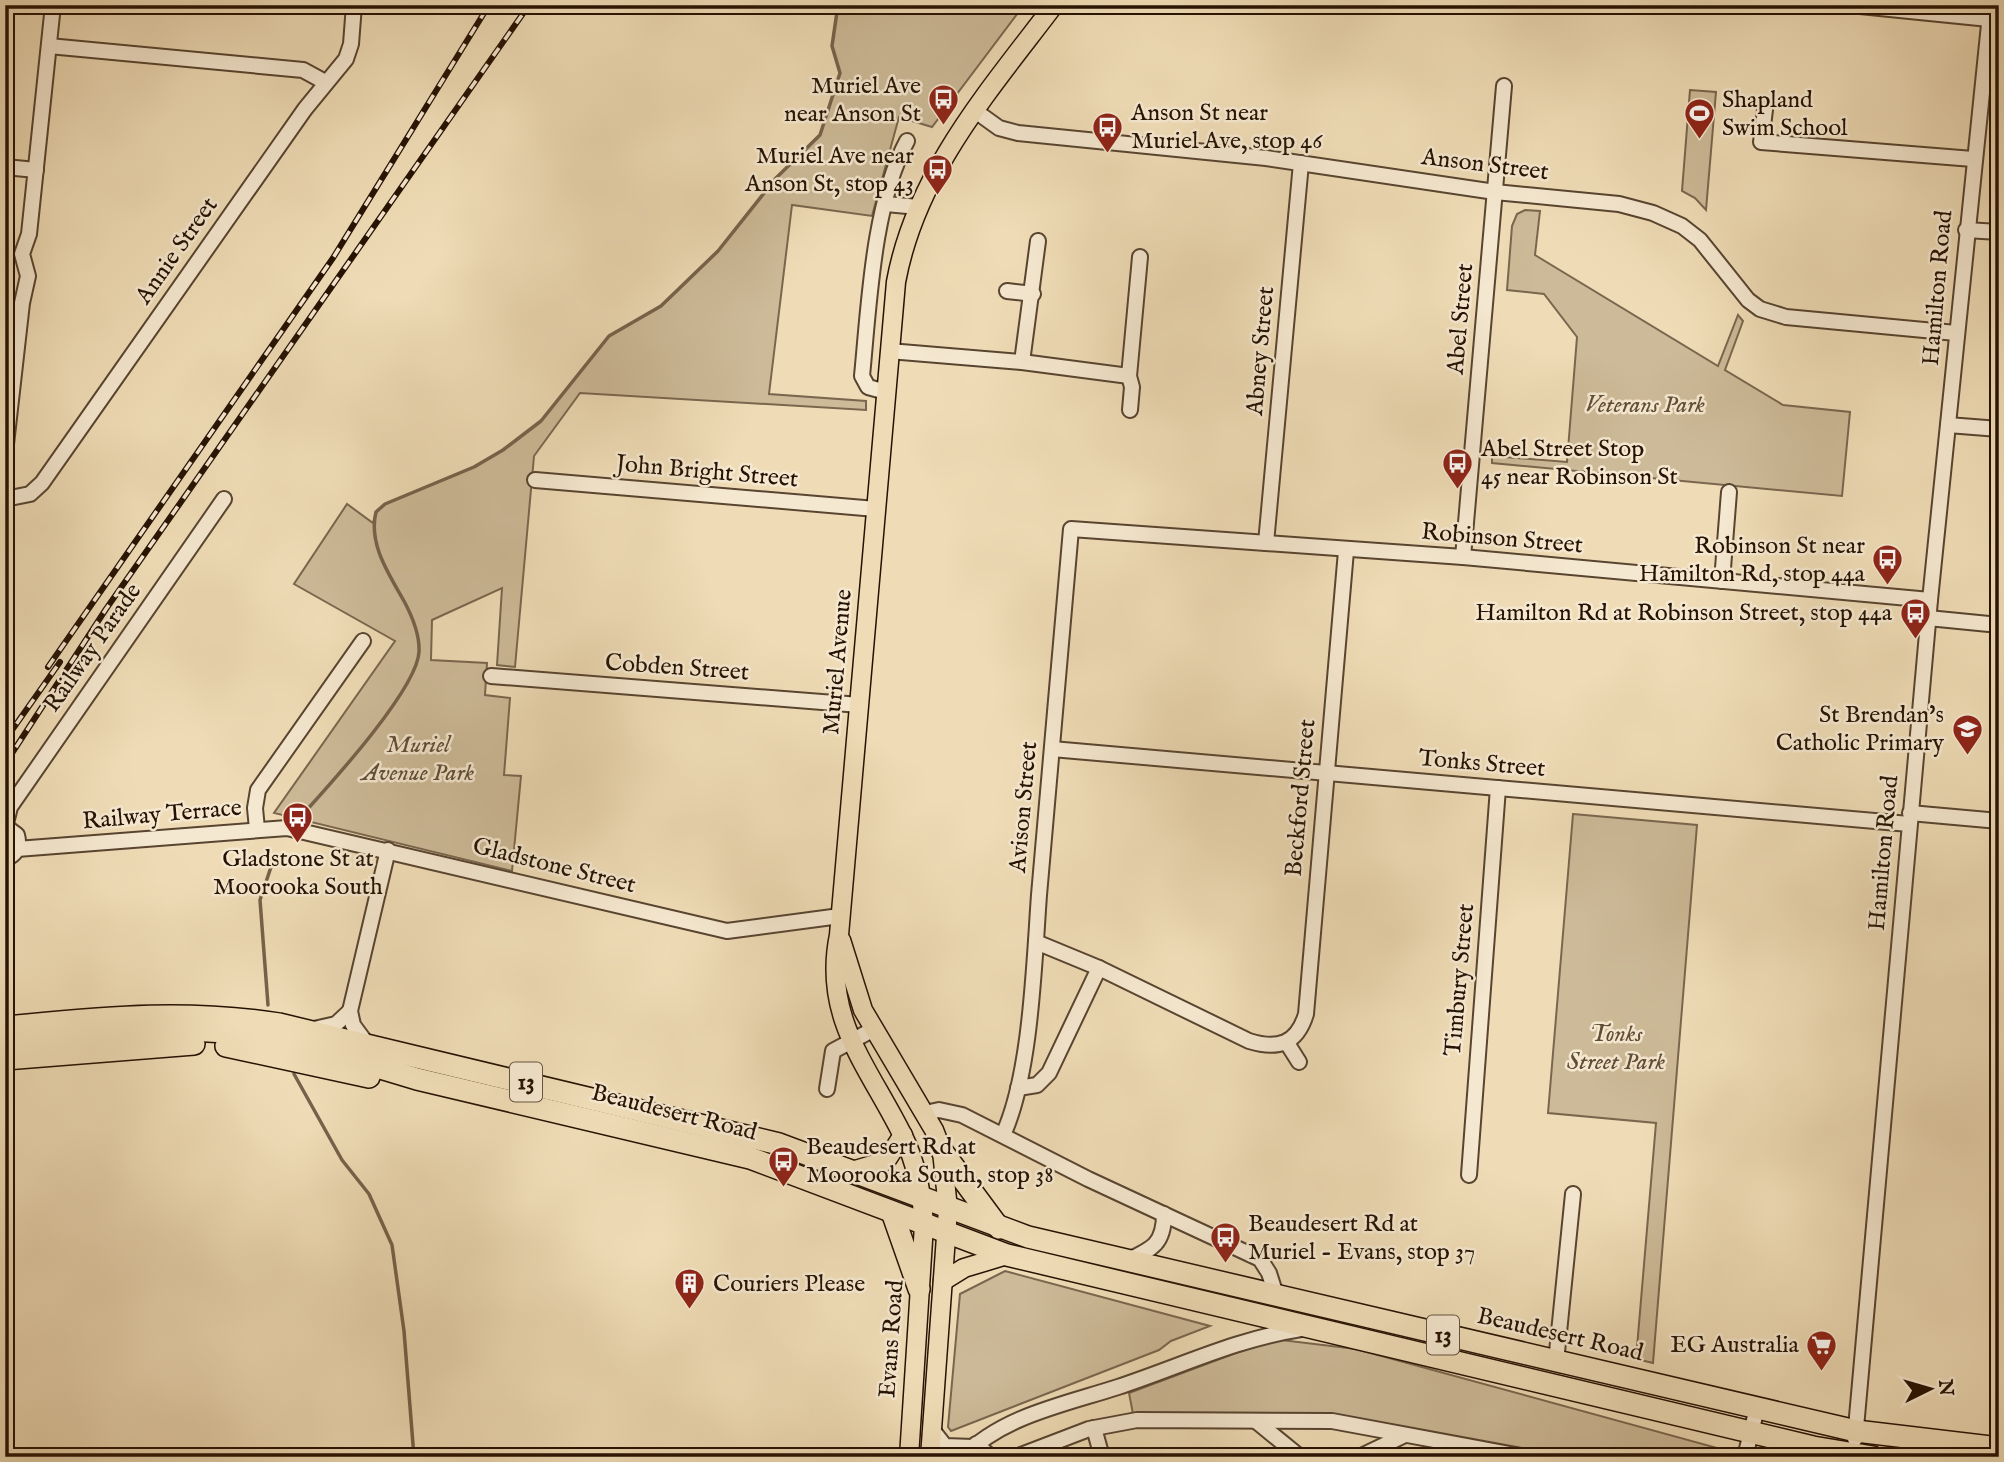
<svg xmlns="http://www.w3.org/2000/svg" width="2004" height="1462" font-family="'IM FELL English',serif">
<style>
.green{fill:#cdba98;stroke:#7a664e;stroke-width:2}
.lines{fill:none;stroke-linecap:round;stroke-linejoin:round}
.stream{stroke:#76624a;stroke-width:3.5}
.minor-casing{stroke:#584430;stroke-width:18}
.major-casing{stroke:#261203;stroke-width:21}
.highway-casing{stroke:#261203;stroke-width:24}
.minor{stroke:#f5e8d0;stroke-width:14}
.major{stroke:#efdcb6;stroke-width:18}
.highway{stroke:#efdcb6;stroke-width:21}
.rail-casing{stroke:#261203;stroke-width:6}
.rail{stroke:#f5e8d0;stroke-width:3.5;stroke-dasharray:10;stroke-linecap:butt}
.labels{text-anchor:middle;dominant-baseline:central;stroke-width:5;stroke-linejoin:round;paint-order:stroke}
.shield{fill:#f5e8d0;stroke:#645240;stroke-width:2}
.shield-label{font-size:23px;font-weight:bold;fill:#261203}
.poi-label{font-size:24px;fill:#261203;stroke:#f5e8d0;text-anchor:end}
.street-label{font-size:24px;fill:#261203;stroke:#f5e8d0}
.park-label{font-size:24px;font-style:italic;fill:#604d37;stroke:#f5e8d0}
</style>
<rect width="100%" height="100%" fill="#efdcb6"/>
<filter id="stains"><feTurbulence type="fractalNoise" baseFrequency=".00286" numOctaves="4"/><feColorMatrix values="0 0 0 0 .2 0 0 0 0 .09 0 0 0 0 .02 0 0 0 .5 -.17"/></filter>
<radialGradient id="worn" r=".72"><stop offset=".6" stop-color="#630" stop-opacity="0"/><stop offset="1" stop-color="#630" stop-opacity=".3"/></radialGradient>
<g class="green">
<path d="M 838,5 L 1024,5 L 932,127 L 899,117 L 872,216 L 792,205 L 769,394 L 866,401 L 866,410 L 580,393 L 534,456 L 515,667 L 497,665 L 502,588 L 432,620 L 431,660 L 487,663 L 485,695 L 510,698 L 504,775 L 521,776 L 512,871 L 274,813 L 395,641 L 294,584 L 347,504 L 373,523 L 376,512 L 385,504 L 474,467 L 503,450 L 541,421 L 609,336 L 661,306 L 718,251 L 776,178 L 820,135 L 840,73 L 832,46 Z"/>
<path d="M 1690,90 L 1716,92 L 1706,210 L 1695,198 L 1682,191 Z"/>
<path d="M 1525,210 L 1540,211 L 1535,255 L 1718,366 L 1738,315 L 1743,321 L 1725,370 L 1783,405 L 1850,412 L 1842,496 L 1492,463 L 1492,456 L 1567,462 L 1577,337 L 1544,294 L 1507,290 L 1512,226 L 1517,214 Z"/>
<path d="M 1573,814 L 1697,825 L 1653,1363 L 1636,1359 L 1656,1123 L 1548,1113 Z"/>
<path d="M 1005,1271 L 1210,1326 L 1171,1341 L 1159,1350 L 951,1431 L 948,1427 L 960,1294 Z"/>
<path d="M 1273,1339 L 1356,1349 L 1721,1449 L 1727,1457 L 1565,1457 L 1326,1414 L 1133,1414 L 1129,1393 Z"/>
</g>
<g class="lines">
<g class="stream">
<path d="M 305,812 C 332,782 417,689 419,652 C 420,634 412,616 404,601 C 389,574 368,544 376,512 L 385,504 L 474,467 L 503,450 L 541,421 L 609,336 L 661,306 L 718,251 L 776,178 L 820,135 L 840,73 L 832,46 L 838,5"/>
<path d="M 268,1005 L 260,900 L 273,861"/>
<path d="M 294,1074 L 342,1160 L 369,1194 L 392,1245 L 404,1331 L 414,1457"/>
</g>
<defs>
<g id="minor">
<path d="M 1850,5 L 1989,19"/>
<path d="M 49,46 L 303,70 L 325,82"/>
<path d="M 974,110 L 999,128 L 1018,133 L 1266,158 L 1495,192 L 1619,204 L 1653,213 L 1682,226 L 1700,240 L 1748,300 L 1760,309 L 1786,317 L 1956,333"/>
<path d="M 1765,110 L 1761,142 L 1973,159"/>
<path d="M 5,167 L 36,170"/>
<path d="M 886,204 L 918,207"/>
<path d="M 1966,230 L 1999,232"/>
<path d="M 1007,291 L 1033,294"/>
<path d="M 889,351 L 1022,362 L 1129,376"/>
<path d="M 1022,362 L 1038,241"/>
<path d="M 886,392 L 868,387 L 862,376 C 869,305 873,204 907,141"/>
<path d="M 1130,410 L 1132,387 L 1129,376 L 1140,257"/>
<path d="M 1948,425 L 1999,429"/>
<path d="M 5,453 L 22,303 L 28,276 L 22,254 L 29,234 L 53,5"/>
<path d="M 535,480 L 876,509"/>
<path d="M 5,499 L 30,494 L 42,483 L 305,109 L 346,59 L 351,44 L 354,5"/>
<path d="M 1266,543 L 1301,163"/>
<path d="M 1463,557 L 1504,86"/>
<path d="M 1722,581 L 1729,492"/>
<path d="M 1928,618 L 1999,625"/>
<path d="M 491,676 L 860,705"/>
<path d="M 1052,749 L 1909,824"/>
<path d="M 1910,813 L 1999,821"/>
<path d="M 5,826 L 17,835 C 20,846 17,855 5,859"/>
<path d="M 5,827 L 10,807 L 224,499"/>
<path d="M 257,829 L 255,808 L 258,790 L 363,641"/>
<path d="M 17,849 L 287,828 L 727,931 L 840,916"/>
<path d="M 1036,942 L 1099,968 L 1249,1041 C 1278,1050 1297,1044 1306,1014 L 1346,551"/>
<path d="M 314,1029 L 336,1024 L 350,1011"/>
<path d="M 1287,1043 L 1299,1062"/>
<path d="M 367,1044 L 353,1025 L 350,1011 L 388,850"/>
<path d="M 1018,1088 L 1037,1085 L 1049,1073 L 1099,968"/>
<path d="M 827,1089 L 833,1051 L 874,1029"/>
<path d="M 925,1113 L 939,1110 L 962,1115 L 1088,1179 L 1260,1259 L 1269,1273 L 1276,1295"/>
<path d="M 1003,1135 C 1031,1074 1034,964 1039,895 C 1050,773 1061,651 1071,529 L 1463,557 L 1930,600"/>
<path d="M 1469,1175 L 1498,788"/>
<path d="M 1128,1260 C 1153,1249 1164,1243 1164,1214"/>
<path d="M 1556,1362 L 1573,1194"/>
<path d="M 1256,1421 L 1300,1457"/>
<path d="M 931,1428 L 945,1446 L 973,1447"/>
<path d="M 1094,1428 L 1102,1457"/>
<path d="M 1855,1439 L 1930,600 L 1991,5"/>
<path d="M 976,1444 L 991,1457"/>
<path d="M 963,1457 C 1002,1416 1066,1404 1118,1387 C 1179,1367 1236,1339 1301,1329"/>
<path d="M 1016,1457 L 1089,1429 L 1137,1420 L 1332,1421 L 1526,1457"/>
<path d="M 1359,1457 L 1405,1435"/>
<path d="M 1745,1457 L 1757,1408"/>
</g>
<g id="major">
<path d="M 841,940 L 863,1010 L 934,1130 L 942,1151 L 948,1209 L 930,1457"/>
<path d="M 852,1171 L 886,1161 L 903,1135"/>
<path d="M 943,1281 L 964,1268 L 1007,1255"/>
<path d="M 909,1457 L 924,1225 C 922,1194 917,1164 903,1136 C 869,1067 822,1018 839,935 L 896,282 C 916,173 989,91 1054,5"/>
</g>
<g id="highway">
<path d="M 5,1027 C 102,1018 181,1009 279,1024 L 779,1144 L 1028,1237 L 1856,1431 L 1999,1448"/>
<path d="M 5,1042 L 173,1029 L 243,1033 L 304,1045 L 417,1079 L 750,1158 L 1007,1255 L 1813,1447 L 1873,1457"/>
<path d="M 226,1046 L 369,1077"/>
<path d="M 5,1059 L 194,1044"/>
<path d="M 942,1151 L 999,1228"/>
<path d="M 892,1212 L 919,1289"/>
</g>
</defs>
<use href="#minor" class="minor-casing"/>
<use href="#major" class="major-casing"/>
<use href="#highway" class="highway-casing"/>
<use href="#minor" class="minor"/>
<use href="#major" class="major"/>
<use href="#highway" class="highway"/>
<defs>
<g id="rail">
<path d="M 48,667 L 333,258 L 489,5"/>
<path d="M 5,740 L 60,662"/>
<path d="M 5,764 L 106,609 L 529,5"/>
</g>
</defs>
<use href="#rail" class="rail-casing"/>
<use href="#rail" class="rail"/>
</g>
<defs>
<symbol id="bus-pin" viewBox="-11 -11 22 30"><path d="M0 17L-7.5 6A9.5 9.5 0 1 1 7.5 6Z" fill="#8f2418" stroke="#f5e8d0"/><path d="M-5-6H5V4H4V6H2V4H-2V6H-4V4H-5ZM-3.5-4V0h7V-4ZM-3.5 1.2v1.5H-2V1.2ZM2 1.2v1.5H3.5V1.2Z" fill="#fff"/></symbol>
<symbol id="stadium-pin" viewBox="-11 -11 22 30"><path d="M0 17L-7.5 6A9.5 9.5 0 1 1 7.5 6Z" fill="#8f2418" stroke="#f5e8d0"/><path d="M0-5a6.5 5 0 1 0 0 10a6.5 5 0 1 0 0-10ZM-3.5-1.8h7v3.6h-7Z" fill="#fff"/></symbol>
<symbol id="school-pin" viewBox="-11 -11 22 30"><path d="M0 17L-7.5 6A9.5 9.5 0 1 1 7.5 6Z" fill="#8f2418" stroke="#f5e8d0"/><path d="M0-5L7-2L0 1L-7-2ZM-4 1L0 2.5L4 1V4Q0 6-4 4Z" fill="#fff"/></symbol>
<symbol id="building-pin" viewBox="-11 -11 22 30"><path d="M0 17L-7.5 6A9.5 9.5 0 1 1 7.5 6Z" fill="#8f2418" stroke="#f5e8d0"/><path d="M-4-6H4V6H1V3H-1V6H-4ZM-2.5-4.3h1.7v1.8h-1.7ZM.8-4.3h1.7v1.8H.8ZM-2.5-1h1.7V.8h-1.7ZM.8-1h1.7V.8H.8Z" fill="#fff"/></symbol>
<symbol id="supermarket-pin" viewBox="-11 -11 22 30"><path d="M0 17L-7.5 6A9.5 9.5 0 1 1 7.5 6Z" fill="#8f2418" stroke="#f5e8d0"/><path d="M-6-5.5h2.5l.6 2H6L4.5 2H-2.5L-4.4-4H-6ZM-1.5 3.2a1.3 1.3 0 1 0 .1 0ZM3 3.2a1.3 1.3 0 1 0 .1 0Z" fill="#fff"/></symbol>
</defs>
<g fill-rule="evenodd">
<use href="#bus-pin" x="926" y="82" width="35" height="47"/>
<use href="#stadium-pin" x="1682" y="96" width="35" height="47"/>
<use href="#bus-pin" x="1090" y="110" width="35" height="47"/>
<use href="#bus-pin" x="920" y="152" width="35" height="47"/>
<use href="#bus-pin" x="1440" y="446" width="35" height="47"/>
<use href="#bus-pin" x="1870" y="542" width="35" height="47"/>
<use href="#bus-pin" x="1898" y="596" width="35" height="47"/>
<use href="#school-pin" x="1950" y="712" width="35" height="47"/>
<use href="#bus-pin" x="280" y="800" width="35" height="47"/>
<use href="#bus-pin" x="766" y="1144" width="35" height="47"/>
<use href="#bus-pin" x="1208" y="1220" width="35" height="47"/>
<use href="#building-pin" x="672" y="1266" width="35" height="47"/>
<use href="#supermarket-pin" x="1804" y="1328" width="35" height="47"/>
</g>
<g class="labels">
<g class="shield">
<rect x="510" y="1062.5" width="32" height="39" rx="5"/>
<rect x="1427" y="1315.5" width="32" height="39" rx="5"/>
</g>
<g class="shield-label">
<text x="526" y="1082">13</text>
<text x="1443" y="1335">13</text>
</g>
<g class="poi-label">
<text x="921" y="86">Muriel Ave<tspan x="921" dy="28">near Anson St</tspan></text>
<text x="1722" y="100" text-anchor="start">Shapland<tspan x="1722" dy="28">Swim School</tspan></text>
<text x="1131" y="113" text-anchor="start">Anson St near<tspan x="1131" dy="28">Muriel Ave, stop 46</tspan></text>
<text x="914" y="156">Muriel Ave near<tspan x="914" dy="28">Anson St, stop 43</tspan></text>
<text x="1481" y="449" text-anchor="start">Abel Street Stop<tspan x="1481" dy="28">45 near Robinson St</tspan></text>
<text x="1865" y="546">Robinson St near<tspan x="1865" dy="28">Hamilton Rd, stop 44a</tspan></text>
<text x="1892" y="613">Hamilton Rd at Robinson Street, stop 44a</text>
<text x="1944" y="715">St Brendan's<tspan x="1944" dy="28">Catholic Primary</tspan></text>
<text x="298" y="859" text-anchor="middle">Gladstone St at<tspan x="298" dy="28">Moorooka South</tspan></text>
<text x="806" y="1147" text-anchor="start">Beaudesert Rd at<tspan x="806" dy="28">Moorooka South, stop 38</tspan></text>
<text x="1248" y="1224" text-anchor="start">Beaudesert Rd at<tspan x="1248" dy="28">Muriel - Evans, stop 37</tspan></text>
<text x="713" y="1284" text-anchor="start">Couriers Please</text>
<text x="1799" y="1345">EG Australia</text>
</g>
<g class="street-label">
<text transform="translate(1485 165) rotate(7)">Anson Street</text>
<text transform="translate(177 251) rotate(-55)">Annie Street</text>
<text transform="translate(1938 288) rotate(-85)">Hamilton Road</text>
<text transform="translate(1461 319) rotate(-85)">Abel Street</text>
<text transform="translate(1261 351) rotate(-85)">Abney Street</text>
<text transform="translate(707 472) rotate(5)">John Bright Street</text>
<text transform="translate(1502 539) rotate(5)">Robinson Street</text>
<text transform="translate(93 648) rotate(-55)">Railway Parade</text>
<text transform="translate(838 662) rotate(-85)">Muriel Avenue</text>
<text transform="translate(677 668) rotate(4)">Cobden Street</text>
<text transform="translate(1482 764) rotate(5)">Tonks Street</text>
<text transform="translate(1301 798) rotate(-85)">Beckford Street</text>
<text transform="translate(1024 807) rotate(-85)">Avison Street</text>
<text transform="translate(162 815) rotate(-5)">Railway Terrace</text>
<text transform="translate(1884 853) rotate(-85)">Hamilton Road</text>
<text transform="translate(554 866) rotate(14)">Gladstone Street</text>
<text transform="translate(1460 980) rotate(-85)">Timbury Street</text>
<text transform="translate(674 1113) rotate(14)">Beaudesert Road</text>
<text transform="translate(1560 1335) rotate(13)">Beaudesert Road</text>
<text transform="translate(892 1339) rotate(-86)">Evans Road</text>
</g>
<g class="park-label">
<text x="1645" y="405">Veterans Park</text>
<text x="418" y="745">Muriel<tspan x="418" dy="28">Avenue Park</tspan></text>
<text x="1616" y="1034">Tonks<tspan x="1616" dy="28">Street Park</tspan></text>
</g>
</g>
<rect width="2004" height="1462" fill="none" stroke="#efdcb6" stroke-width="28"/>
<rect x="7" y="7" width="1990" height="1448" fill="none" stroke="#261203" stroke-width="3.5"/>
<rect x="14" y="14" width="1976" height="1434" fill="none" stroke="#261203" stroke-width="2"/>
<g transform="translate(1930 1389) rotate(85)" stroke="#f5e8d0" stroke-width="5" paint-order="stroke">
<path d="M0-5L12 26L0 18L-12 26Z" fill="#261203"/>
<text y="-10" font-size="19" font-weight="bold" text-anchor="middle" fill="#261203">N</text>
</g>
<rect width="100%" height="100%" filter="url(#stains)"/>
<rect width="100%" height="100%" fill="url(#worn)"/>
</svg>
